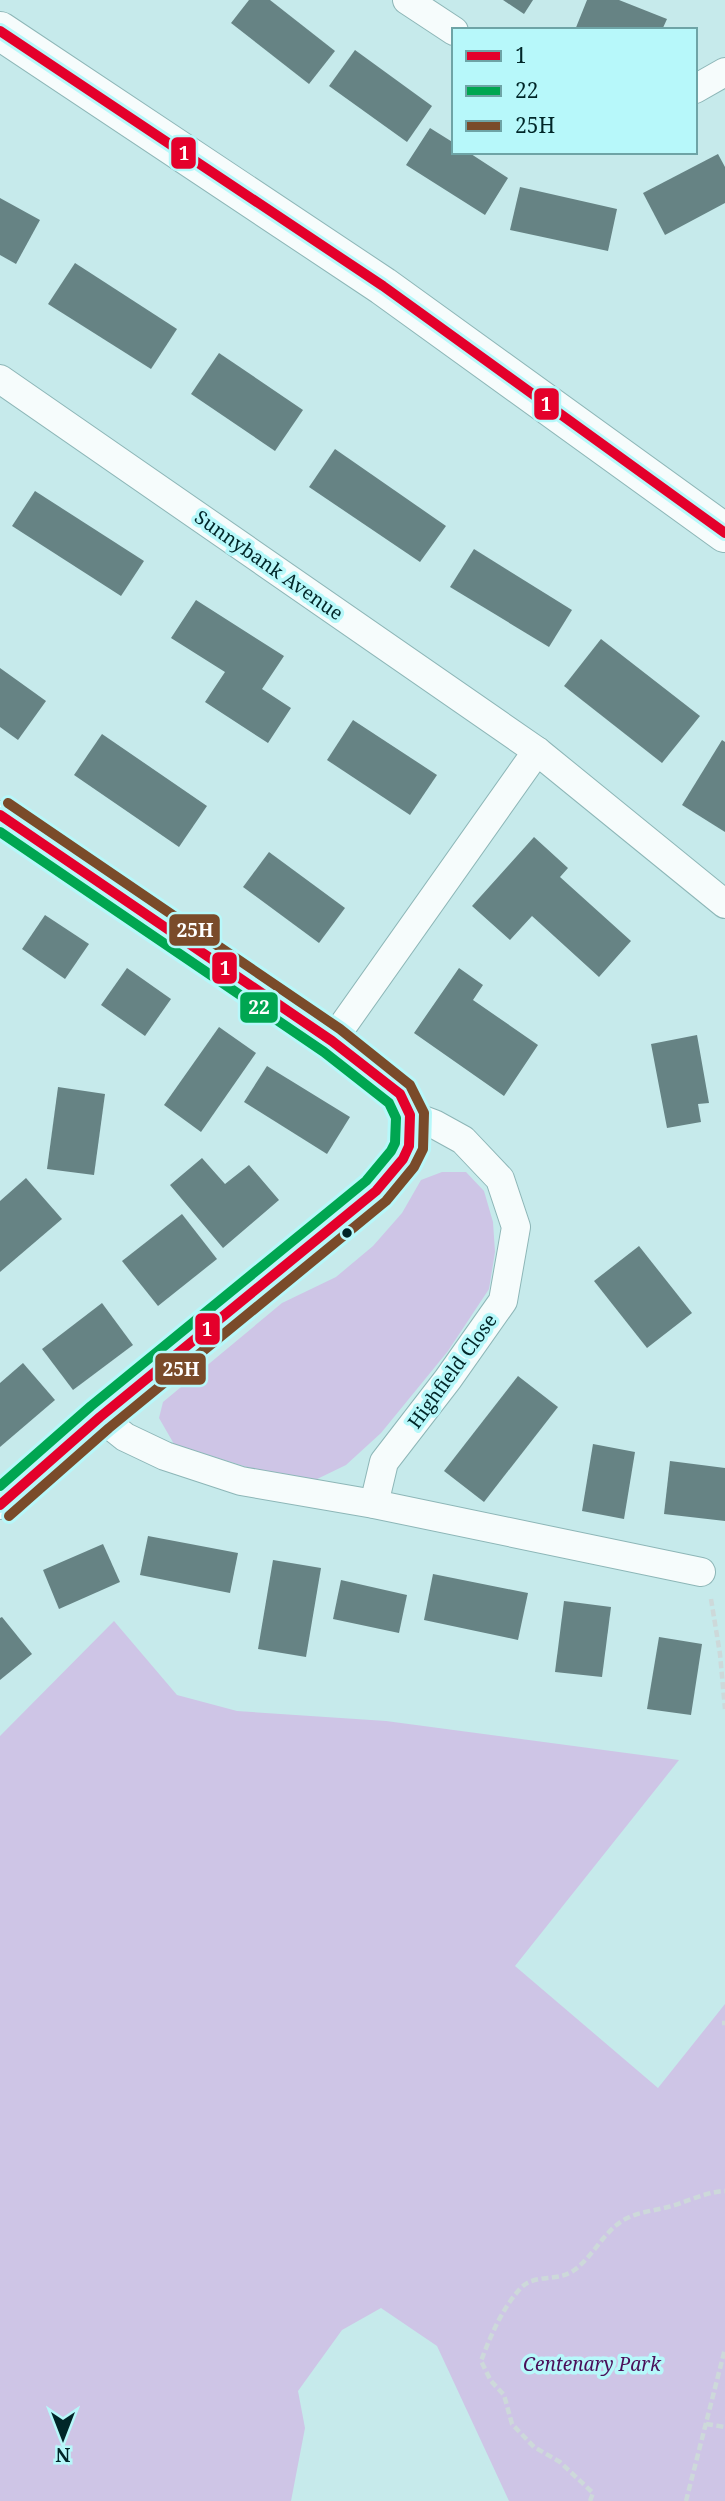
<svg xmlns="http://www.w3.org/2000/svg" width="725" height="2501" font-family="'Noto Serif',serif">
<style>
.green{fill:#cec5e6}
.building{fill:#668384}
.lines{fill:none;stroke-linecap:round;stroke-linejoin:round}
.minor-casing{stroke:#8db6b7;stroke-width:30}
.trunk-casing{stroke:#8db6b7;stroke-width:40}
.path{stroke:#cdd9da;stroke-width:4.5;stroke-dasharray:7 3.5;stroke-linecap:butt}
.minor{stroke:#f6fcfc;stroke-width:28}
.trunk{stroke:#f6fcfc;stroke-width:38}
.bus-1-casing{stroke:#b7f8fa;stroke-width:16}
.bus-2-casing{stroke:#b7f8fa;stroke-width:16}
.bus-3-casing{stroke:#b7f8fa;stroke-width:16}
.bus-1{stroke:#e4002b;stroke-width:10}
.bus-2{stroke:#00a651;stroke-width:10}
.bus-3{stroke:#7a4b2a;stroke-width:10}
.bus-dot{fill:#002628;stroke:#b7f8fa;stroke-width:2.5}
.labels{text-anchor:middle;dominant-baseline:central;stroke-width:7;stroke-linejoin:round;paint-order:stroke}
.street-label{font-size:19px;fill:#002628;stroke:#b7f8fa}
.park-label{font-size:19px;font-style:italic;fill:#4a0f59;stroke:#b7f8fa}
.line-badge{stroke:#b7f8fa;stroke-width:2.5}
.badge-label{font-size:19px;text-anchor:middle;font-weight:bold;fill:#fff}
</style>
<rect width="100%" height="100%" fill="#c6eaeb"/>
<g class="green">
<path d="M 442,1172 L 466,1172 L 484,1191 L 493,1222 L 495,1252 L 489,1289 L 448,1351 L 381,1433 L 346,1465 L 313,1481 L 253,1469 L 174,1444 L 159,1418 L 163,1402 L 282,1303 L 336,1277 L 373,1246 L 402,1213 L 421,1180 Z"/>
<path d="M 114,1621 L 177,1695 L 237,1711 L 386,1721 L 679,1760 L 515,1966 L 658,2088 L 725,2004 L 725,2501 L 509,2501 L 437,2346 L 381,2308 L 342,2330 L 298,2391 L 305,2428 L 291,2501 L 0,2501 L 0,1736 Z"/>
</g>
<g class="building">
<path d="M 249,0 L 270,0 L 335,51 L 309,84 L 231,23 Z"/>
<path d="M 503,0 L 533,0 L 524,14 Z"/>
<path d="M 587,0 L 619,0 L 667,19 L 662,30 L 575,30 Z"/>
<path d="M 355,50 L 432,106 L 407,142 L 329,86 Z"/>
<path d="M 430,128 L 454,143 L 454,152 L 468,152 L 508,178 L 485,215 L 406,165 Z"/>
<path d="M 718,154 L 725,167 L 725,203 L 665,235 L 643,193 Z"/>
<path d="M 520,187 L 617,209 L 608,251 L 510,230 Z"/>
<path d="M 0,198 L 40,220 L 16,264 L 0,255 Z"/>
<path d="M 75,263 L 177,329 L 151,369 L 48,304 Z"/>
<path d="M 219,353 L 303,410 L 275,451 L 191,394 Z"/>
<path d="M 335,449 L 446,526 L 420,562 L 309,487 Z"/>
<path d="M 35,491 L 144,561 L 121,596 L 12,526 Z"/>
<path d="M 474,549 L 572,610 L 549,647 L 450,587 Z"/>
<path d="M 196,600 L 284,656 L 262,689 L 291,708 L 268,743 L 205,702 L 225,672 L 171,638 Z"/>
<path d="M 601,639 L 700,716 L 662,763 L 564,686 Z"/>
<path d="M 0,668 L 46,701 L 18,740 L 0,727 Z"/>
<path d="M 353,720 L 437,775 L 410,815 L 327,760 Z"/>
<path d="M 102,734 L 207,806 L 179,847 L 74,775 Z"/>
<path d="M 722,740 L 725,742 L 725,832 L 682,805 Z"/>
<path d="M 534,837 L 568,868 L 560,877 L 631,941 L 599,977 L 532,916 L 510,940 L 472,906 Z"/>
<path d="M 269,852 L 345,908 L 319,943 L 243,887 Z"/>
<path d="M 45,915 L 89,944 L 65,979 L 22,949 Z"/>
<path d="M 127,968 L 171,999 L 145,1036 L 101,1005 Z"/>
<path d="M 459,968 L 483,985 L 473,1000 L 538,1045 L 504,1096 L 414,1033 Z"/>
<path d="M 219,1027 L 256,1053 L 201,1132 L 164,1105 Z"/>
<path d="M 697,1035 L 709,1103 L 698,1104 L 701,1122 L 667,1128 L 651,1044 Z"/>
<path d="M 267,1066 L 350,1117 L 327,1154 L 244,1102 Z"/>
<path d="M 58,1087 L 105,1094 L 94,1175 L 47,1169 Z"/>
<path d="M 202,1158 L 225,1184 L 249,1165 L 279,1200 L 223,1248 L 170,1185 Z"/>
<path d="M 26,1178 L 62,1219 L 0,1272 L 0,1201 Z"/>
<path d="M 182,1214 L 217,1259 L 158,1306 L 122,1261 Z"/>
<path d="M 639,1246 L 692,1313 L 647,1348 L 594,1281 Z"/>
<path d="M 102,1303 L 133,1345 L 73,1390 L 42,1349 Z"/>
<path d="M 23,1363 L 55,1400 L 0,1447 L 0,1383 Z"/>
<path d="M 518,1376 L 558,1407 L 484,1502 L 444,1471 Z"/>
<path d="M 593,1444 L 635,1452 L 624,1519 L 582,1511 Z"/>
<path d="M 670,1461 L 725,1468 L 725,1521 L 664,1514 Z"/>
<path d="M 148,1536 L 238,1553 L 230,1593 L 140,1575 Z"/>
<path d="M 103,1544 L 120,1582 L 59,1609 L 43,1570 Z"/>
<path d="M 273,1560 L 321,1568 L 306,1657 L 258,1649 Z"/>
<path d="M 433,1574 L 528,1593 L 518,1640 L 424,1620 Z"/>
<path d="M 341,1580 L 407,1595 L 399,1633 L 333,1619 Z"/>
<path d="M 564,1601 L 611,1607 L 602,1677 L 555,1672 Z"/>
<path d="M 2,1617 L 32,1654 L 0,1680 L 0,1618 Z"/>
<path d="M 659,1637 L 702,1644 L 691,1715 L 647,1709 Z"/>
</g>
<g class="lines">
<defs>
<g id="minor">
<path d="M 407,0 L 454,31"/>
<path d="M 695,89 L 725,72"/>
<path d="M 0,379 L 537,751 L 725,904"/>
<path d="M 0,815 L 332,1041 L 400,1094 L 410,1115 L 409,1146 L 403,1159 L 376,1191 L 100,1417 L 0,1505"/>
<path d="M 332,1041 L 537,751"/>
<path d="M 100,1417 L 125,1437 L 165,1456 L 241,1481 L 374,1504 L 701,1572"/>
<path d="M 374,1504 L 384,1462 L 448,1379 L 503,1301 L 516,1227 L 500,1179 L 463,1140 L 434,1124 L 410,1115"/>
</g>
<path id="trunk" d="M 0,31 L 383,286 L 725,533"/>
</defs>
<use href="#minor" class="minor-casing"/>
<use href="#trunk" class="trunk-casing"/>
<g class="path">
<path d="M 711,1599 L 720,1654 L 725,1709"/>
<path d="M 722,2023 L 725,2023"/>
<path d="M 706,2424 L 725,2427"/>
<path d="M 590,2501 L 593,2493 L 560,2462 L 534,2447 L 512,2424 L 504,2395 L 491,2381 L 481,2361 C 490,2337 502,2309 519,2290 C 534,2272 554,2283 573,2271 C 592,2258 602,2234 622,2221 C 636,2212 653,2211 668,2207 C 687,2202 705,2192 725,2191"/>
<path d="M 686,2501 L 725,2349"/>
</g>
<use href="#minor" class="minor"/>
<use href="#trunk" class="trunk"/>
<defs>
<g id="bus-1">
<path d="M 0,31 L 383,286 L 725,533"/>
<path d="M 0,815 L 332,1041 L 400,1094 L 410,1115 L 409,1146 L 403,1159 L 376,1191 L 100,1417 L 0,1505"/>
</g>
<path id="bus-2" d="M 0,832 L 324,1052 L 389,1103 L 396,1118 L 395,1143 L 391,1151 L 366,1181 L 91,1406 L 0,1486"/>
<path id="bus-3" d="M 8,803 L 340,1029 L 410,1085 L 424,1113 L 423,1149 L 414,1167 L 386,1201 L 109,1428 L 9,1516"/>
</defs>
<use href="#bus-1" class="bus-1-casing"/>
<use href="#bus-2" class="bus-2-casing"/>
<use href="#bus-3" class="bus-3-casing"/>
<use href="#bus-1" class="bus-1"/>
<use href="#bus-2" class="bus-2"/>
<use href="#bus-3" class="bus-3"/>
</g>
<circle class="bus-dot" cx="347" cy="1233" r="6"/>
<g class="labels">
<g class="street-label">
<text transform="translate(269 565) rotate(35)">Sunnybank Avenue</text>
<text transform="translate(452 1371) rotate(-54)">Highfield Close</text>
</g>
<g class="park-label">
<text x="592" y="2364">Centenary Park</text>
</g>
</g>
<g class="line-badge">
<rect x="170" y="136" width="27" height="34" rx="7" fill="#e4002b"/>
<rect x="533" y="387" width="27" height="34" rx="7" fill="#e4002b"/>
<rect x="168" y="913" width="53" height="34" rx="7" fill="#7a4b2a"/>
<rect x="211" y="951" width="27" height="34" rx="7" fill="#e4002b"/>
<rect x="239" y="991" width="40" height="33" rx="7" fill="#00a651"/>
<rect x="194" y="1312" width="27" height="34" rx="7" fill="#e4002b"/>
<rect x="154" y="1352" width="53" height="34" rx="7" fill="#7a4b2a"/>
</g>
<g class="badge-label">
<text x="184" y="160">1</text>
<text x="546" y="411">1</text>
<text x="195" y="937">25H</text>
<text x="225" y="975">1</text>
<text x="259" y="1014">22</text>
<text x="207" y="1336">1</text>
<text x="181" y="1376">25H</text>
</g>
<rect x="452" y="28" width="245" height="126" fill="#b7f8fa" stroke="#6ea4a6" stroke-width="2"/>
<rect x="466" y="51" width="35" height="10" fill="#e4002b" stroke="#6ea4a6" stroke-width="2"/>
<text x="515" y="63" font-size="21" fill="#002628">1</text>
<rect x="466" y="86" width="35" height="10" fill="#00a651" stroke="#6ea4a6" stroke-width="2"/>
<text x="515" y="98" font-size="21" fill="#002628">22</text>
<rect x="466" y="121" width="35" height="10" fill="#7a4b2a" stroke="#6ea4a6" stroke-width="2"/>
<text x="515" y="133" font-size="21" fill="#002628">25H</text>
<g transform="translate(63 2438) rotate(180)" stroke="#b7f8fa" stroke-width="5" paint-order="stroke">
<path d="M0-5L12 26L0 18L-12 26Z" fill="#002628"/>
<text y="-10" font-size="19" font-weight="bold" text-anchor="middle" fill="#002628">N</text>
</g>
</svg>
